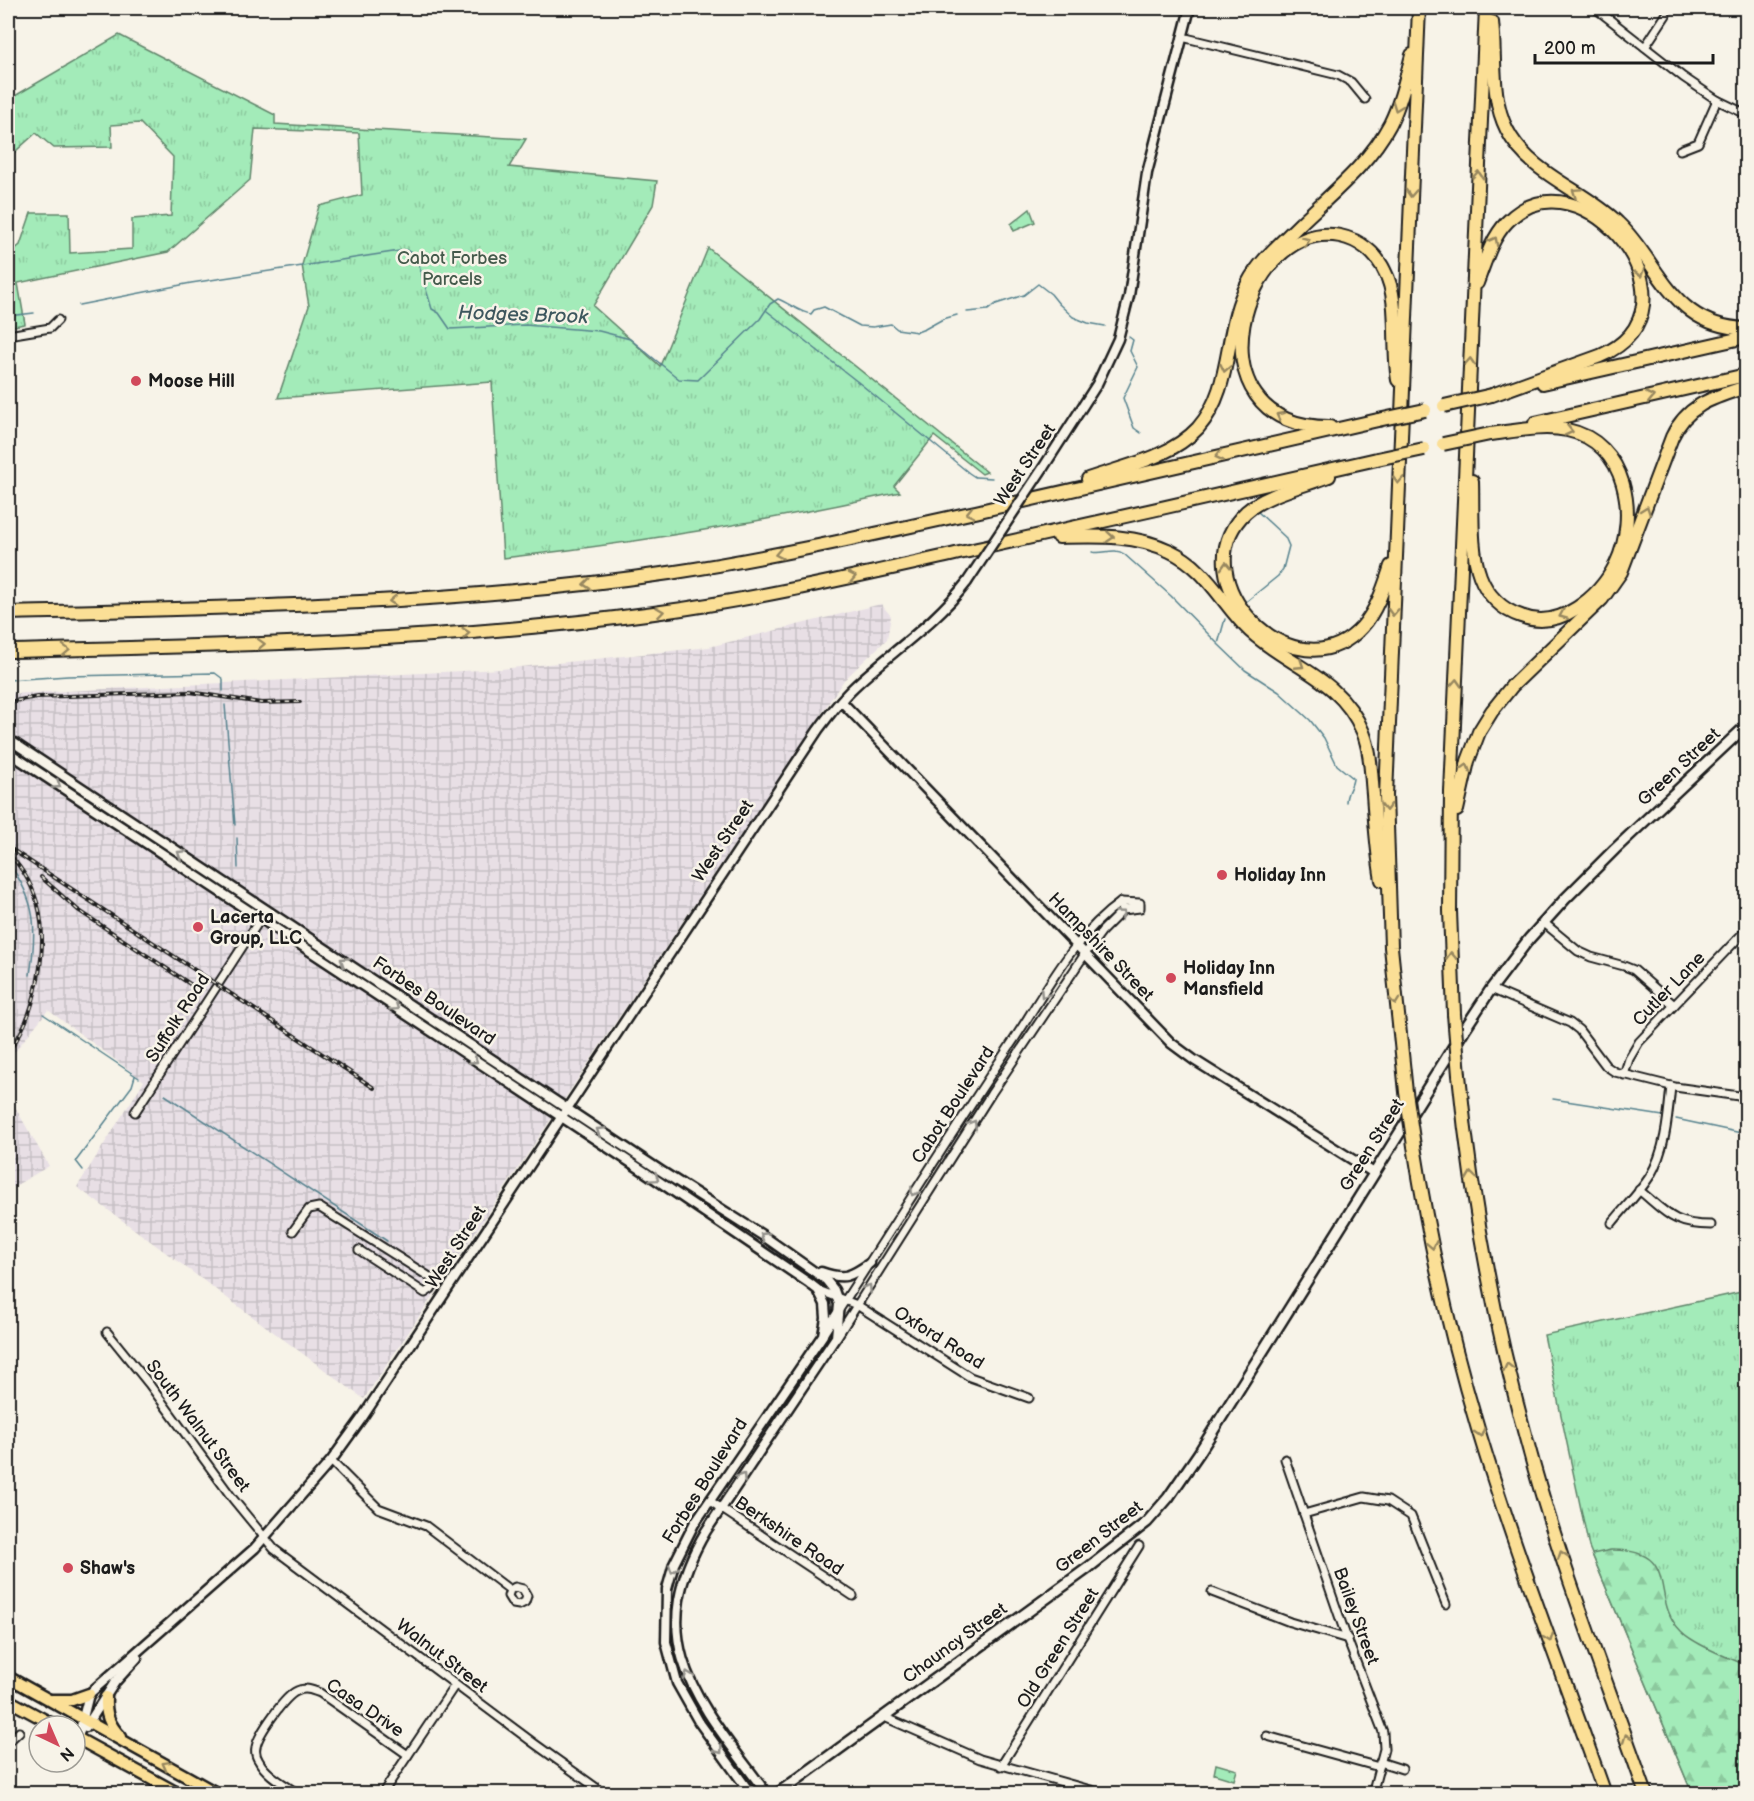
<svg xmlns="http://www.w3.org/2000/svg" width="1754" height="1801" font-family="'Balsamiq Sans',sans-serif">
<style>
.industrial{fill:url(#industrial-grid)}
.grass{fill:url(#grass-tufts);stroke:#60846a;stroke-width:1.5}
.forest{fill:url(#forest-firs);stroke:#60846a;stroke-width:1.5}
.garden{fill:#a3ebb9;stroke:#60846a;stroke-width:1.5}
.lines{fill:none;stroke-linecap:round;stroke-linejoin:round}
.stream{stroke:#54818d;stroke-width:1.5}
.minor-casing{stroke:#1c1c1c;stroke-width:11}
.tertiary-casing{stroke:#1c1c1c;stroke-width:13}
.secondary-casing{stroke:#1c1c1c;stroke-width:14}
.trunk-casing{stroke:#1c1c1c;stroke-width:15}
.motorway-casing{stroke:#1c1c1c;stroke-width:16}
.minor{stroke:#f7f3e8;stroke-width:7}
.tertiary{stroke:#f7f3e8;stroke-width:8}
.secondary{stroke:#f7f3e8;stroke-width:9}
.trunk{stroke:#fbdf96;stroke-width:10}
.motorway{stroke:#fbdf96;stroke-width:12}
.rail-casing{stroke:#1c1c1c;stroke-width:4}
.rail{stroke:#f7f3e8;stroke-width:1.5;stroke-dasharray:4.5;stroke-linecap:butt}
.tertiary-bridge-casing{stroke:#1c1c1c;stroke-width:13;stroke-linecap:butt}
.motorway-bridge-casing{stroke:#1c1c1c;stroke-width:16;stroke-linecap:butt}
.tertiary-bridge{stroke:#f7f3e8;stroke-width:8}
.motorway-bridge{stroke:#fbdf96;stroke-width:12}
.oneway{stroke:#97875f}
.oneway2{stroke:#94928c}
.poi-dot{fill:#d1495b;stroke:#f7f3e8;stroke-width:2}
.labels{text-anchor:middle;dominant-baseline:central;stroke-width:5;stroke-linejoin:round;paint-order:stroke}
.park-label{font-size:18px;fill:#445a4b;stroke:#f7f3e8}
.poi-label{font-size:18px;font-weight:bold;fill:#1c1c1c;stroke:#f7f3e8;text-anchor:start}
.street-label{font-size:18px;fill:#1c1c1c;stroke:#f7f3e8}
.water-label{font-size:20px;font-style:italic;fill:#3d575e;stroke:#f7f3e8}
</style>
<defs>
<pattern id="industrial-grid" width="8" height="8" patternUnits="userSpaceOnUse" patternTransform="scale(1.5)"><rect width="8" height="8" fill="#e8dfe5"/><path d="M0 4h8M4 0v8" fill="none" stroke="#c6bfc4"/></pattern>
<pattern id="grass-tufts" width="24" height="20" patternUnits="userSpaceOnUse" patternTransform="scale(1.5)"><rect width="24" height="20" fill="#a3ebb9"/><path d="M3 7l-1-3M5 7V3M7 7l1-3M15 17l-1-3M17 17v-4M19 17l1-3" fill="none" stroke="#8cc99e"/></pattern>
<pattern id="forest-firs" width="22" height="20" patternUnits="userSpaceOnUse" patternTransform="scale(1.5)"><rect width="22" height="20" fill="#a3ebb9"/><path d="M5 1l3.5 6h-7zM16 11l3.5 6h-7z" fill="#8cc99e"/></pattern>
</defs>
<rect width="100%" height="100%" fill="#f7f3e8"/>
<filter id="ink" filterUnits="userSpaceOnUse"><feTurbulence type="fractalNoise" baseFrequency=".0167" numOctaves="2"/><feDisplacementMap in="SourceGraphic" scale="12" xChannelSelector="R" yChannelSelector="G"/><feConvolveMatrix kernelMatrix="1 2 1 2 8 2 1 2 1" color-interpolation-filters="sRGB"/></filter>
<g filter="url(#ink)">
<g class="industrial">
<path d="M 881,604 L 891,616 L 887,639 L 844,680 L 364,1399 L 77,1187 L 144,1081 L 48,1010 L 8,1060 L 8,694 L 501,669 L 709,647 Z"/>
<path d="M 8,1095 L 49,1166 L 8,1190 Z"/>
</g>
<g class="grass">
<path d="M 119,35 L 275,115 L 275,124 L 526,139 L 509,167 L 657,181 L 653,205 L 593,306 L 660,366 L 708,248 L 987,472 L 982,474 L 934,436 L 894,486 L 900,492 C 769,521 637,543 503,558 L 492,382 L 278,398 L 309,306 L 302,265 L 319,206 L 362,195 L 359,133 L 255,129 L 250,180 L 168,252 L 18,283 L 25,324 L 8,327 L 8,255 L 20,245 L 31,213 L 69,213 L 70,253 L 132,249 L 132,219 L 171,216 L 173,157 L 140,123 L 111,125 L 112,147 L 54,148 L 36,133 L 8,158 L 8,100 Z"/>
<path d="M 1030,209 L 1035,222 L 1014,231 L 1011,224 Z"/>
<path d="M 1746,1291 L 1746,1793 L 1692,1793 L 1589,1547 L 1544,1335 Z"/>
</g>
<path class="forest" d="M 1611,1550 C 1683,1549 1648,1599 1681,1631 C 1693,1644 1729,1658 1746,1665 L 1746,1793 L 1692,1793 L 1592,1554 Z"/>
<path class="garden" d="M 1216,1764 L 1237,1770 L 1234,1780 L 1214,1774 Z"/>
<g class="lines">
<g class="stream">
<path d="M 79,305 L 191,283 L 406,250 L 416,256 L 432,309 L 439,313 L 450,329 L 525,325 L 599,331 L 630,339 L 679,379 L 698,380 L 760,319 L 770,304 L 778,299 C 789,303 800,313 811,314 L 814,310 L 824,307 L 860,326 L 873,327 L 891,324 L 897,329 L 917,332 L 925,329 L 943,319 L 957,315"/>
<path d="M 767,311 L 863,386 L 969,473 L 975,477 L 992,478"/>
<path d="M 967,312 L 988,310 L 996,304 L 1024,295 L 1038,284 L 1051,294 L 1059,304 L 1073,317 L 1088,323 L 1105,326"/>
<path d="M 8,316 L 34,313"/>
<path d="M 1129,337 L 1133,340 L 1130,351 L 1138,367 L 1123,398 L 1134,428 L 1141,433"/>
<path d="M 1743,509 L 1746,510"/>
<path d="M 1092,552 C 1103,555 1114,547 1124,554 L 1171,596 L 1217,643"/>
<path d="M 1247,601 L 1278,576 L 1283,569 L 1289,546 L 1285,537 L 1257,511"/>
<path d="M 1225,619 L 1218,644 L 1245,670 L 1279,692 L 1310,720 L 1324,738 L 1337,765 L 1353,778 C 1353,786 1346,792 1346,802"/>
<path d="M 8,680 L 68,676 L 215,673 L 223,679 L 223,691"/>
<path d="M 225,705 L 235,825"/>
<path d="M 237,838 L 238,868"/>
<path d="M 8,862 C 37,902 37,928 30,975"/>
<path d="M 43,1014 L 139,1078"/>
<path d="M 165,1095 L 387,1241"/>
<path d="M 1553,1099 L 1663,1116"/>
<path d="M 1676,1119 L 1746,1134"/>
<path d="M 83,1170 L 76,1161 L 132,1086 L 135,1076"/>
</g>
<defs>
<g id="minor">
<path d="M 1595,8 L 1683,77 L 1717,100 L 1746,114"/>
<path d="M 1182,37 L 1338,75 L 1351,82 L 1365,99"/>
<path d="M 1645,47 L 1666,15"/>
<path d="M 1680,150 L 1698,143 L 1717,100"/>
<path d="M 8,335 L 50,328 L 58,320"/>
<path d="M 1543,922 L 1578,951 L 1591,957 L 1624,966 L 1634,970 L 1674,1005"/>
<path d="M 1491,989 L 1570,1023 L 1579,1030 L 1606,1066 L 1615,1072 L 1675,1087 L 1746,1097"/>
<path d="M 1624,1075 L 1629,1059 L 1639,1042 L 1746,930"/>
<path d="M 135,1112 L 263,915"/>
<path d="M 1639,1190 C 1667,1213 1673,1225 1711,1225"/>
<path d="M 1612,1223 C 1624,1208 1640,1192 1650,1176 C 1666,1149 1668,1116 1671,1086"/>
<path d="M 293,1231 L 309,1209 L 319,1207 L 436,1281 L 431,1289 L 425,1293 L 359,1250"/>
<path d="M 818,1290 L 857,1305 L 970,1377 L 1029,1398"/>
<path d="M 107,1332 L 149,1384 L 233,1499 L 274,1549 L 535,1744 L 605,1794"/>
<path d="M 824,1333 C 888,1235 950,1135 1015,1038 C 1046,991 1074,935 1121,902"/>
<path d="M 837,1337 L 991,1094 L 1085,954 L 1102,931 L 1123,910 L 1140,908 L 1140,903 L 1121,902 L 1123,910"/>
<path d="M 1285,1459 L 1346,1636 L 1383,1732 L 1384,1749 L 1372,1794"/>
<path d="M 331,1461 L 378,1508 L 426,1526 L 510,1590 L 508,1596 L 513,1604 L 519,1605 L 525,1602 L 527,1596 L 523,1589 L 515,1587 L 510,1590"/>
<path d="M 710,1501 L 853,1596"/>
<path d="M 1304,1514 L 1364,1497 L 1388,1501 L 1411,1516 L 1446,1604"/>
<path d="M 1212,1592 L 1290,1622 L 1348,1639"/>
<path d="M 882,1716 L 980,1759 L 1105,1794"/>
<path d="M 1267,1736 L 1379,1767"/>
<path d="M 8,1742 L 19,1732"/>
<path d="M 1380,1762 L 1402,1769"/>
<path d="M 1001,1766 L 1139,1546"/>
<path d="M 298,1794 C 286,1785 266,1775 259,1761 C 256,1757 255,1752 256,1747 C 258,1734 285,1696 297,1691 C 305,1687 312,1690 320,1693 L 408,1755"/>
<path d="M 382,1794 L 455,1685"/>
</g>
<g id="tertiary">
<path d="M 1043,468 L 1097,384 L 1118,339 L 1129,296 L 1147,173 L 1190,8"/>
<path d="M 841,701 L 1171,1043 L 1194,1060 L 1374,1173"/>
<path d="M 8,739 L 661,1171 L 762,1235 L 826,1280 L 834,1290 L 839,1304 L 836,1337 L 706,1531 C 639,1644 701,1704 767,1794"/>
<path d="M 8,752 L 642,1170 L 809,1283 L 818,1290 L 825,1304 L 826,1318 L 823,1335 L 694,1524 L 674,1564 L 667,1589 L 666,1642 L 677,1683 L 699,1722 L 751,1794"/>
<path d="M 821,1272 C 844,1280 850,1277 870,1263"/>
<path d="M 86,1727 L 115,1682 L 137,1658"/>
<path d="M 78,1738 L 89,1694 L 255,1548 L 331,1461 L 362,1418 L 818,730 C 829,715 840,700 854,687 C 891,652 935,624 967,582"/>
</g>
<path id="secondary" d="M 777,1794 L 1088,1568 L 1147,1522 L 1168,1498 L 1199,1453 L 1464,1030 L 1491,989 L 1529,939 L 1565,899 L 1615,849 L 1746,726"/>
<g id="trunk">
<path d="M 8,1677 L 218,1794"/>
<path d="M 106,1697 C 105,1714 109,1725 121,1737"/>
<path d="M 8,1700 L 56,1726"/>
<path d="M 52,1700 L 72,1700 L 89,1694"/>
<path d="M 75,1737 L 179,1794"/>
</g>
<g id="motorway">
<path d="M 1492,22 C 1496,57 1490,97 1507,130 C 1530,175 1583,189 1618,223 C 1646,249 1660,288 1691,311 C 1707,323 1726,328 1746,329"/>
<path d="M 1477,283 C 1485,262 1491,239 1507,222 C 1581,145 1712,308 1600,356 L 1492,395"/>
<path d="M 1543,383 L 1746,337"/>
<path d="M 1535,423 L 1746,375"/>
<path d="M 1330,427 C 1183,428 1243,217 1340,236 C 1360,240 1377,254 1385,272 C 1400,300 1392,347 1398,380"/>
<path d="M 1329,476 C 1304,486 1266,494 1246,512 C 1176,579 1296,700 1362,627 C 1377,610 1384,587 1391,566"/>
<path d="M 1088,479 C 1125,466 1170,458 1198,428 C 1234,387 1223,329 1248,283 C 1260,260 1281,243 1299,225 C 1331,194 1369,164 1390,124 C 1401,102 1406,78 1412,55"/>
<path d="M 1472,481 C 1473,509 1470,550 1480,576 C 1487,595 1502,610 1521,616 C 1541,624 1560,619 1577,608 C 1594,597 1607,582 1616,564 C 1639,516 1627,442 1567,430 C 1543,425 1515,431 1490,434"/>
<path d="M 1059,537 C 1097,536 1135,534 1170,551 C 1207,568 1222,604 1250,631 C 1289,667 1340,677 1363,732 C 1371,752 1371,774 1373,794 C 1375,823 1377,852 1382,880"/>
<path d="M 8,613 C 229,608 450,605 669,573 C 775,557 879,533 984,510 C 1115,480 1247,450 1378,420"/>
<path d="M 8,651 C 224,646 440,642 654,613 C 765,598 874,572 982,548 C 1114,519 1245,489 1377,459"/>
<path d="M 1457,810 L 1468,761 L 1479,732 L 1492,711 L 1512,686 L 1602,599 L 1621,572 L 1672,437 C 1687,404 1715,397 1746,387"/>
<path d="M 1454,1014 L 1450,911 L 1451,792 L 1486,8"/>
<path d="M 1459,1075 C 1472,1208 1497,1338 1534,1467 C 1565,1577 1608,1685 1646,1794"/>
<path d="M 1406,1092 L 1391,947 L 1386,795 L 1419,8"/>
<path d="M 1414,1146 C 1429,1241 1450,1336 1478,1429 C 1515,1552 1562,1672 1605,1794"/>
</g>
</defs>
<use href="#minor" class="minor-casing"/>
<use href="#tertiary" class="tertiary-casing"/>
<use href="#secondary" class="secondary-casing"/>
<use href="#trunk" class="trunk-casing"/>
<use href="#motorway" class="motorway-casing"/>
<use href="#minor" class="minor"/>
<use href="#tertiary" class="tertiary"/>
<use href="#secondary" class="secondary"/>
<use href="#trunk" class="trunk"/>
<use href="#motorway" class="motorway"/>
<defs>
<g id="rail">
<path d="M 8,702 L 37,697 L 190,692 L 261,703 L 300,702"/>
<path d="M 8,847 L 374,1088"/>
<path d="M 8,853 C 43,890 47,931 38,979 C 33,1006 25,1031 8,1052"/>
<path d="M 41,877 L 78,910 L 193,986"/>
</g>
</defs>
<use href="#rail" class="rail-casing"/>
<use href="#rail" class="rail"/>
<defs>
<path id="tertiary-bridge" d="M 967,582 L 1043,468"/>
<g id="motorway-bridge">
<path d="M 1444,406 L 1492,395"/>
<path d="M 1378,420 L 1425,410"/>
<path d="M 1443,444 L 1490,434"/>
<path d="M 1377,459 L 1424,449"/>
<path d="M 1454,1014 L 1459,1075"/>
<path d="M 1406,1092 L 1414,1146"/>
</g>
</defs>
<use href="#tertiary-bridge" class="tertiary-bridge-casing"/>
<use href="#motorway-bridge" class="motorway-bridge-casing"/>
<use href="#tertiary-bridge" class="tertiary-bridge"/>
<use href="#motorway-bridge" class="motorway-bridge"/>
</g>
<defs><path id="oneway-chevron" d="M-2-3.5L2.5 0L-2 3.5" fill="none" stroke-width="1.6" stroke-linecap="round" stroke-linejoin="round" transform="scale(1.5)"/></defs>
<g class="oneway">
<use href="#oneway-chevron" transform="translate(1397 107) rotate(111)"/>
<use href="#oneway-chevron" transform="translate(1478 175) rotate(-87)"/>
<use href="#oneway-chevron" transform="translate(1576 192) rotate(-146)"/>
<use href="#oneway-chevron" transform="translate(1411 193) rotate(93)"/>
<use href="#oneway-chevron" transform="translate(1306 241) rotate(-23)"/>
<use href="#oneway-chevron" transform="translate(1494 241) rotate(-62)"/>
<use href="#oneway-chevron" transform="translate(1640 273) rotate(74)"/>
<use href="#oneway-chevron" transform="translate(1470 362) rotate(-87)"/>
<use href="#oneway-chevron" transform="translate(1225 368) rotate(102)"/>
<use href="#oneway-chevron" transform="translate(1650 397) rotate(-13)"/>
<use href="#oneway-chevron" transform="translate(1280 416) rotate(-152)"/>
<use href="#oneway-chevron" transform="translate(1569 431) rotate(13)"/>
<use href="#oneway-chevron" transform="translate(1219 456) rotate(167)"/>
<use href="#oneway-chevron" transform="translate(1398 480) rotate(93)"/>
<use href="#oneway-chevron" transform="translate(1646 510) rotate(-70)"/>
<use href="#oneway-chevron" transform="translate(970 513) rotate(167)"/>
<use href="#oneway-chevron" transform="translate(1110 537) rotate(4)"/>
<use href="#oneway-chevron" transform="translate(779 554) rotate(169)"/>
<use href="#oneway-chevron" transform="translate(1226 566) rotate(-93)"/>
<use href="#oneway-chevron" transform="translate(852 577) rotate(-12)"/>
<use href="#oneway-chevron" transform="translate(587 584) rotate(174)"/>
<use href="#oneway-chevron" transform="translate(393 601) rotate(177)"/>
<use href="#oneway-chevron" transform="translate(660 612) rotate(-8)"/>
<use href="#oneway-chevron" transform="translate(1393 612) rotate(92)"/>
<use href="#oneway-chevron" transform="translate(1563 615) rotate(157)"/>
<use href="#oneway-chevron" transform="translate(466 633) rotate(-5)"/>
<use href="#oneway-chevron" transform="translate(261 644) rotate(-2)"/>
<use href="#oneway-chevron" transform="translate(66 650) rotate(-2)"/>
<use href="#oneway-chevron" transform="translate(1300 665) rotate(33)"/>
<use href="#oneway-chevron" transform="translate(1456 683) rotate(-87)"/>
<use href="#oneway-chevron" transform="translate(1466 768) rotate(-74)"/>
<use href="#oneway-chevron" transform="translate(1386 807) rotate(89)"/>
<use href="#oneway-chevron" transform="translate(1451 956) rotate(-92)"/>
<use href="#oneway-chevron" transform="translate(1395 1001) rotate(84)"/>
<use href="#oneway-chevron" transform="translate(1471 1176) rotate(-98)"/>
<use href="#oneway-chevron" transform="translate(1432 1245) rotate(79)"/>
<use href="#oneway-chevron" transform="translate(1508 1367) rotate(-103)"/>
<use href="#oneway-chevron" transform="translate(1480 1433) rotate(73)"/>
<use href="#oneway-chevron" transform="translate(1562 1555) rotate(-109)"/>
<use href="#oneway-chevron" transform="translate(1549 1638) rotate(70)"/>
<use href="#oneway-chevron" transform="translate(1627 1738) rotate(-110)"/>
<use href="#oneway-chevron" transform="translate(166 1765) rotate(-151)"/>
</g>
<g class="oneway2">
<use href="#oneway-chevron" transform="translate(57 785) rotate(33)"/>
<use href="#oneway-chevron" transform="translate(181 854) rotate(-147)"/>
<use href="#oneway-chevron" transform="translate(1121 914) rotate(-36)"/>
<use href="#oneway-chevron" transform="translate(344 961) rotate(-147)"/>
<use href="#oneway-chevron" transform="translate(1044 994) rotate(123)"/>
<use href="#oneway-chevron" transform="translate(395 1007) rotate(35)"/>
<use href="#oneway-chevron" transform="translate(474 1060) rotate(33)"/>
<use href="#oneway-chevron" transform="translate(973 1124) rotate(-58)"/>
<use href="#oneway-chevron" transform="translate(600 1131) rotate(-147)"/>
<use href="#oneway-chevron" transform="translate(655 1178) rotate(34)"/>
<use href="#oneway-chevron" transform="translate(914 1192) rotate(122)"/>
<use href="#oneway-chevron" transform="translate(764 1236) rotate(-147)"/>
<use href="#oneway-chevron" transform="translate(868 1288) rotate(-57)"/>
<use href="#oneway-chevron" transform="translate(742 1477) rotate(-56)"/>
<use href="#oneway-chevron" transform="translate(673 1569) rotate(108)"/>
<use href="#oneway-chevron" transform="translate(688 1675) rotate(-110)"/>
<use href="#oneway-chevron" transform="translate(719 1750) rotate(53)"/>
</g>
</g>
<g class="poi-dot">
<circle cx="136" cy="381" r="6"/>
<circle cx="1222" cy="875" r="6"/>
<circle cx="198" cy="927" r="6"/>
<circle cx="1171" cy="978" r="6"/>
<circle cx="68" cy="1568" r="6"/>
</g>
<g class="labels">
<g class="park-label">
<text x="452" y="258">Cabot Forbes<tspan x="452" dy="21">Parcels</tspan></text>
</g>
<g class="poi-label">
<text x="148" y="381">Moose Hill</text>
<text x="1234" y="875">Holiday Inn</text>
<text x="210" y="917">Lacerta<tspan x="210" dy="21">Group, LLC</tspan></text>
<text x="1183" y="968">Holiday Inn<tspan x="1183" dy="21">Mansfield</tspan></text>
<text x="80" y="1568">Shaw's</text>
</g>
<g class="street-label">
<text transform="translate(1025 465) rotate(-56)">West Street</text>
<text transform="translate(1679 767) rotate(-43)">Green Street</text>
<text transform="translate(723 841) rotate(-56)">West Street</text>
<text transform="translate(1101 947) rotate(46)">Hampshire Street</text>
<text transform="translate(1669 989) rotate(-46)">Cutler Lane</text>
<text transform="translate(434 1001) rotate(34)">Forbes Boulevard</text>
<text transform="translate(178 1018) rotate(-57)">Suffolk Road</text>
<text transform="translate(953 1105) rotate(-57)">Cabot Boulevard</text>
<text transform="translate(1372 1145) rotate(-58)">Green Street</text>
<text transform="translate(456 1247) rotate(-57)">West Street</text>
<text transform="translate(939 1338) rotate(32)">Oxford Road</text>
<text transform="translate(198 1426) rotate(53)">South Walnut Street</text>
<text transform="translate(705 1481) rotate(-58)">Forbes Boulevard</text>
<text transform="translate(789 1536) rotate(34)">Berkshire Road</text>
<text transform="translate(1099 1537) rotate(-38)">Green Street</text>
<text transform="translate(1356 1616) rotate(70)">Bailey Street</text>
<text transform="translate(955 1643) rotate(-36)">Chauncy Street</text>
<text transform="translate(1058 1648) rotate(-58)">Old Green Street</text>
<text transform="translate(442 1656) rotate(37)">Walnut Street</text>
<text transform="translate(365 1708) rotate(34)">Casa Drive</text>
</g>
<g class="water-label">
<text transform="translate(523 315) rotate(2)">Hodges Brook</text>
</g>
</g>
<rect width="1754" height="1801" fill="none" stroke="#f7f3e8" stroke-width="30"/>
<rect x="15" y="15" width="1724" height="1771" fill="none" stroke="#1c1c1c" stroke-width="2" filter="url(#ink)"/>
<g transform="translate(57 1744) rotate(136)"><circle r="28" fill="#f7f3e8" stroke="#9f9d96" stroke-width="1.5"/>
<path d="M0-4.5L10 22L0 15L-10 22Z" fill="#d1495b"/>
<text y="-9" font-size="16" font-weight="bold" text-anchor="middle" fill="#1c1c1c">N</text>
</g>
<path d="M1535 54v9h178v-9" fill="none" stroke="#1c1c1c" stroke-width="3"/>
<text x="1544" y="54" font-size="18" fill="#1c1c1c" stroke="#f7f3e8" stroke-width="4.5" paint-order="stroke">200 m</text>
</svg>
